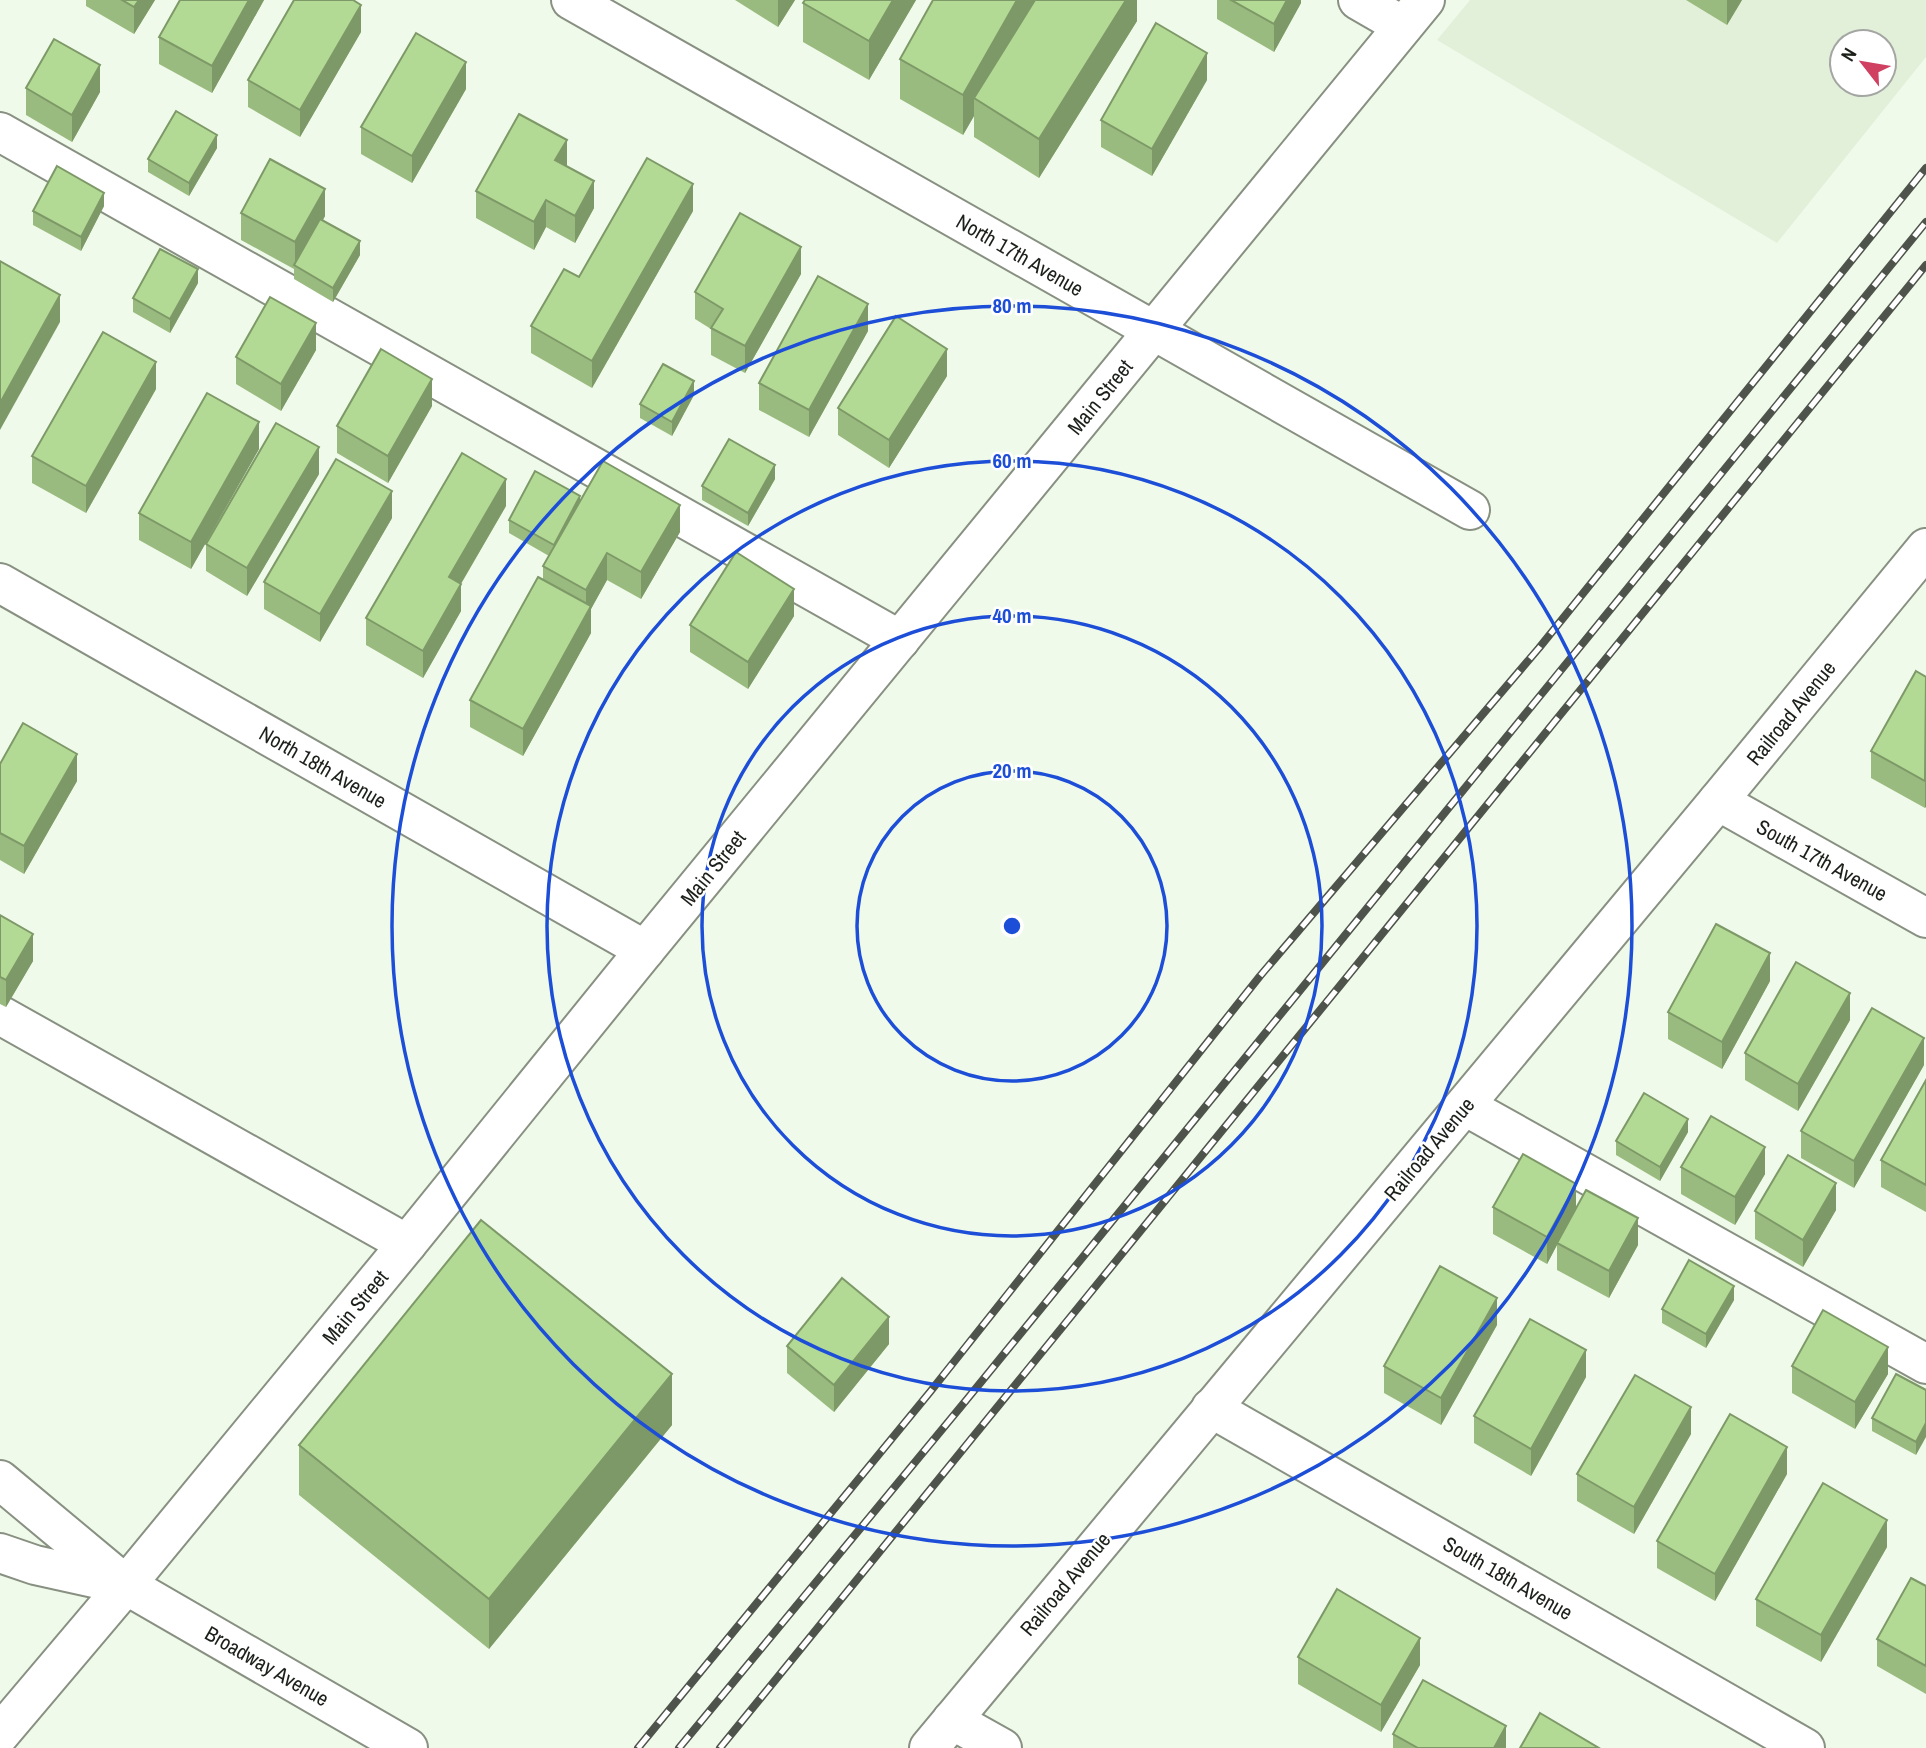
<svg xmlns="http://www.w3.org/2000/svg" width="1926" height="1748" font-family="'Archivo Narrow',sans-serif">
<style>
.built{fill:#e3f0d9;fill-rule:evenodd}
.lines{fill:none;stroke-linecap:round;stroke-linejoin:round}
.minor-casing{stroke:#889082;stroke-width:42}
.minor{stroke:#fff;stroke-width:38}
.rail-casing{stroke:#4e544b;stroke-width:8}
.rail{stroke:#fff;stroke-width:5;stroke-dasharray:16;stroke-linecap:butt}
.wall{fill:#9abb7f}
.shaded-wall{fill:#7d9968}
.building{fill:#b3da94;stroke:#7d9968;stroke-width:2}
.ring{fill:none;stroke:#1d4ed8;stroke-width:3.5}
.labels{text-anchor:middle;dominant-baseline:central;stroke-width:5;stroke-linejoin:round;paint-order:stroke}
.street-label{font-size:21px;fill:#1c201a;stroke:#fff}
.centre{fill:#1d4ed8;stroke:#fff;stroke-width:3.5}
.ring-label{font-size:21px;text-anchor:middle;font-weight:bold;fill:#1d4ed8;stroke:#fff;stroke-width:5;stroke-linejoin:round;paint-order:stroke}
</style>
<rect width="100%" height="100%" fill="#f0faea"/>
<path class="built" d="M 1470,0 L 1926,0 L 1926,57 L 1777,243 L 1437,40 ZM 1842,42 L 1884,42 L 1884,84 L 1842,84 Z"/>
<g class="lines">
<defs>
<g id="minor">
<path d="M 571,0 L 1470,510"/>
<path d="M 1358,0 L 1403,26"/>
<path d="M 0,132 L 900,640"/>
<path d="M 0,583 L 645,950"/>
<path d="M 1718,801 L 1926,918"/>
<path d="M 0,1015 L 407,1244"/>
<path d="M 1465,1106 L 1926,1364"/>
<path d="M 1211,1408 L 1805,1748"/>
<path d="M 0,1480 L 126,1585 L 408,1748"/>
<path d="M 0,1553 L 35,1565 L 121,1584"/>
<path d="M 952,1720 L 1002,1748"/>
<path d="M 0,1734 L 126,1585 L 407,1244 L 645,950 L 1425,0"/>
<path d="M 929,1748 L 1718,801 L 1926,548"/>
</g>
</defs>
<use href="#minor" class="minor-casing"/>
<use href="#minor" class="minor"/>
<defs>
<g id="rail">
<path d="M 638,1748 L 930,1392 L 1260,976 L 1539,648 L 1926,168"/>
<path d="M 679,1748 L 968,1398 L 1926,222"/>
<path d="M 720,1748 L 1926,265"/>
</g>
</defs>
<use href="#rail" class="rail-casing"/>
<use href="#rail" class="rail"/>
</g>
<g class="wall">
<path d="M 86,0 L 155,0 L 134,34 L 86,6 Z"/>
<path d="M 180,0 L 264,0 L 212,93 L 159,64 L 159,37 Z"/>
<path d="M 735,0 L 795,0 L 778,27 Z"/>
<path d="M 916,0 L 869,80 L 803,42 L 803,3 Z"/>
<path d="M 1137,0 L 1137,21 L 1039,178 L 974,137 L 974,116 L 963,135 L 900,99 L 900,59 Z"/>
<path d="M 1217,0 L 1301,0 L 1301,3 L 1274,52 L 1217,19 Z"/>
<path d="M 1686,0 L 1742,0 L 1727,25 Z"/>
<path d="M 361,32 L 300,137 L 248,107 L 248,80 Z"/>
<path d="M 1207,80 L 1152,176 L 1101,147 L 1101,120 Z"/>
<path d="M 26,88 L 100,92 L 72,142 L 26,115 Z"/>
<path d="M 466,89 L 412,183 L 361,154 L 361,127 Z"/>
<path d="M 217,148 L 189,196 L 148,172 L 148,159 Z"/>
<path d="M 567,166 L 594,208 L 575,243 L 546,227 L 534,250 L 476,218 L 476,191 Z"/>
<path d="M 104,206 L 81,251 L 33,225 L 33,211 Z"/>
<path d="M 693,211 L 592,388 L 531,353 L 531,326 L 579,277 Z"/>
<path d="M 241,213 L 325,216 L 323,220 L 360,255 L 333,302 L 294,279 L 294,269 L 241,240 Z"/>
<path d="M 801,274 L 745,373 L 711,355 L 711,329 L 695,319 L 695,292 Z"/>
<path d="M 198,283 L 170,333 L 133,312 L 133,298 Z"/>
<path d="M 868,331 L 809,437 L 759,410 L 759,383 Z"/>
<path d="M 316,350 L 281,411 L 236,384 L 236,357 Z"/>
<path d="M 947,376 L 889,468 L 838,435 L 838,408 Z"/>
<path d="M 156,389 L 86,513 L 32,483 L 32,456 Z"/>
<path d="M 694,395 L 672,436 L 640,418 L 640,404 Z"/>
<path d="M 432,406 L 388,483 L 337,453 L 337,426 Z"/>
<path d="M 259,449 L 191,569 L 139,540 L 139,513 Z"/>
<path d="M 319,474 L 247,596 L 206,571 L 206,544 Z"/>
<path d="M 775,479 L 748,526 L 702,500 L 702,486 Z"/>
<path d="M 580,502 L 680,532 L 641,599 L 607,580 L 591,609 L 591,633 L 523,756 L 470,727 L 470,700 L 543,580 L 543,566 L 549,556 L 509,533 L 509,520 Z"/>
<path d="M 506,506 L 461,584 L 461,611 L 423,678 L 366,645 L 366,618 Z"/>
<path d="M 392,518 L 320,642 L 264,609 L 264,582 Z"/>
<path d="M 794,616 L 748,689 L 690,652 L 690,625 Z"/>
<path d="M 1926,677 L 1925,808 L 1871,778 L 1871,751 Z"/>
<path d="M 0,764 L 77,781 L 24,874 L 0,860 Z"/>
<path d="M 0,915 L 33,961 L 6,1007 L 0,1004 Z"/>
<path d="M 1770,981 L 1722,1069 L 1668,1039 L 1668,1012 Z"/>
<path d="M 1850,1020 L 1798,1111 L 1745,1080 L 1745,1053 Z"/>
<path d="M 1924,1065 L 1854,1188 L 1801,1158 L 1801,1131 Z"/>
<path d="M 1926,1080 L 1926,1212 L 1881,1187 L 1881,1160 Z"/>
<path d="M 1688,1132 L 1660,1181 L 1616,1155 L 1616,1141 Z"/>
<path d="M 1681,1167 L 1765,1174 L 1735,1225 L 1681,1194 Z"/>
<path d="M 1493,1207 L 1576,1208 L 1638,1245 L 1609,1298 L 1557,1270 L 1557,1245 L 1547,1264 L 1493,1234 Z"/>
<path d="M 1836,1210 L 1803,1267 L 1755,1239 L 1755,1211 Z"/>
<path d="M 1734,1300 L 1706,1348 L 1662,1323 L 1662,1309 Z"/>
<path d="M 1497,1325 L 1441,1425 L 1384,1393 L 1384,1366 Z"/>
<path d="M 889,1344 L 834,1412 L 787,1373 L 787,1346 Z"/>
<path d="M 1792,1366 L 1888,1374 L 1855,1429 L 1792,1393 Z"/>
<path d="M 1586,1377 L 1531,1476 L 1474,1443 L 1474,1416 Z"/>
<path d="M 1926,1390 L 1916,1455 L 1872,1431 L 1872,1418 Z"/>
<path d="M 672,1425 L 489,1649 L 299,1495 L 299,1445 Z"/>
<path d="M 1691,1434 L 1634,1534 L 1577,1501 L 1577,1474 Z"/>
<path d="M 1787,1474 L 1715,1601 L 1657,1568 L 1657,1541 Z"/>
<path d="M 1887,1547 L 1821,1662 L 1756,1626 L 1756,1599 Z"/>
<path d="M 1926,1586 L 1926,1694 L 1877,1666 L 1877,1639 Z"/>
<path d="M 1298,1657 L 1420,1665 L 1381,1732 L 1298,1684 Z"/>
<path d="M 1393,1734 L 1506,1748 L 1393,1748 Z"/>
</g>
<g class="shaded-wall">
<path d="M 139,0 L 155,0 L 134,34 L 134,7 Z"/>
<path d="M 249,0 L 264,0 L 212,93 L 212,66 Z"/>
<path d="M 778,0 L 795,0 L 778,27 Z"/>
<path d="M 893,0 L 916,0 L 869,80 L 869,41 Z"/>
<path d="M 1017,0 L 1039,0 L 974,98 L 974,116 L 963,135 L 963,95 Z"/>
<path d="M 1126,0 L 1137,0 L 1137,21 L 1039,178 L 1039,139 Z"/>
<path d="M 1287,0 L 1301,0 L 1301,3 L 1274,52 L 1274,24 Z"/>
<path d="M 1727,0 L 1742,0 L 1727,25 Z"/>
<path d="M 361,5 L 361,32 L 300,137 L 300,110 Z"/>
<path d="M 1207,53 L 1207,80 L 1152,176 L 1152,149 Z"/>
<path d="M 466,62 L 466,89 L 412,183 L 412,156 Z"/>
<path d="M 100,65 L 100,92 L 72,142 L 72,115 Z"/>
<path d="M 217,135 L 217,148 L 189,196 L 189,183 Z"/>
<path d="M 567,140 L 567,167 L 555,160 Z"/>
<path d="M 594,181 L 594,208 L 575,243 L 575,216 Z"/>
<path d="M 693,184 L 693,211 L 592,388 L 592,361 Z"/>
<path d="M 325,189 L 325,216 L 296,267 L 295,266 L 295,242 Z"/>
<path d="M 104,193 L 104,206 L 81,251 L 81,237 Z"/>
<path d="M 546,200 L 546,227 L 534,250 L 534,222 Z"/>
<path d="M 360,241 L 360,255 L 333,302 L 333,288 Z"/>
<path d="M 801,247 L 801,274 L 745,373 L 745,346 Z"/>
<path d="M 198,269 L 198,283 L 170,333 L 170,319 Z"/>
<path d="M 60,295 L 60,322 L 0,430 L 0,403 Z"/>
<path d="M 868,304 L 868,331 L 809,437 L 809,410 Z"/>
<path d="M 316,323 L 316,350 L 281,411 L 281,384 Z"/>
<path d="M 947,349 L 947,376 L 889,468 L 889,440 Z"/>
<path d="M 156,362 L 156,389 L 86,513 L 86,486 Z"/>
<path d="M 432,379 L 432,406 L 388,483 L 388,456 Z"/>
<path d="M 694,381 L 694,395 L 672,436 L 672,422 Z"/>
<path d="M 259,422 L 259,449 L 191,569 L 191,542 Z"/>
<path d="M 319,447 L 319,474 L 247,596 L 247,568 Z"/>
<path d="M 775,465 L 775,479 L 748,526 L 748,513 Z"/>
<path d="M 506,479 L 506,506 L 449,604 L 449,577 Z"/>
<path d="M 392,491 L 392,518 L 320,642 L 320,614 Z"/>
<path d="M 580,496 L 580,510 L 554,558 L 554,545 Z"/>
<path d="M 680,505 L 680,532 L 641,599 L 641,572 Z"/>
<path d="M 607,553 L 607,580 L 591,609 L 591,633 L 523,756 L 523,729 L 586,614 L 586,590 Z"/>
<path d="M 461,584 L 461,611 L 423,678 L 423,651 Z"/>
<path d="M 794,589 L 794,616 L 748,689 L 748,662 Z"/>
<path d="M 77,754 L 77,781 L 24,874 L 24,846 Z"/>
<path d="M 1926,779 L 1926,807 L 1925,808 L 1925,781 Z"/>
<path d="M 33,934 L 33,961 L 6,1007 L 6,980 Z"/>
<path d="M 1770,953 L 1770,981 L 1722,1069 L 1722,1042 Z"/>
<path d="M 1850,993 L 1850,1020 L 1798,1111 L 1798,1084 Z"/>
<path d="M 1924,1038 L 1924,1065 L 1854,1188 L 1854,1161 Z"/>
<path d="M 1688,1119 L 1688,1132 L 1660,1181 L 1660,1167 Z"/>
<path d="M 1765,1147 L 1765,1174 L 1735,1225 L 1735,1197 Z"/>
<path d="M 1836,1183 L 1836,1210 L 1803,1267 L 1803,1240 Z"/>
<path d="M 1576,1184 L 1576,1212 L 1557,1243 L 1557,1245 L 1547,1264 L 1547,1237 Z"/>
<path d="M 1638,1218 L 1638,1245 L 1609,1298 L 1609,1271 Z"/>
<path d="M 1734,1286 L 1734,1300 L 1706,1348 L 1706,1334 Z"/>
<path d="M 1497,1298 L 1497,1325 L 1441,1425 L 1441,1398 Z"/>
<path d="M 889,1317 L 889,1344 L 834,1412 L 834,1385 Z"/>
<path d="M 1888,1347 L 1888,1374 L 1855,1429 L 1855,1402 Z"/>
<path d="M 1586,1350 L 1586,1377 L 1531,1476 L 1531,1449 Z"/>
<path d="M 672,1374 L 672,1425 L 489,1649 L 489,1599 Z"/>
<path d="M 1691,1407 L 1691,1434 L 1634,1534 L 1634,1507 Z"/>
<path d="M 1926,1423 L 1926,1437 L 1916,1455 L 1916,1442 Z"/>
<path d="M 1787,1447 L 1787,1474 L 1715,1601 L 1715,1574 Z"/>
<path d="M 1887,1520 L 1887,1547 L 1821,1662 L 1821,1635 Z"/>
<path d="M 1420,1638 L 1420,1665 L 1381,1732 L 1381,1705 Z"/>
<path d="M 1506,1726 L 1506,1748 L 1494,1748 Z"/>
</g>
<g class="building">
<path d="M 122,0 L 139,0 L 134,7 Z"/>
<path d="M 180,0 L 249,0 L 212,66 L 159,37 Z"/>
<path d="M 294,0 L 353,0 L 361,5 L 300,110 L 248,80 Z"/>
<path d="M 805,0 L 893,0 L 869,41 L 803,3 Z"/>
<path d="M 933,0 L 1017,0 L 963,95 L 900,59 Z"/>
<path d="M 1035,0 L 1126,0 L 1039,139 L 974,98 Z"/>
<path d="M 1231,0 L 1287,0 L 1274,24 Z"/>
<path d="M 1156,23 L 1207,53 L 1152,149 L 1101,120 Z"/>
<path d="M 416,33 L 466,62 L 412,156 L 361,127 Z"/>
<path d="M 54,39 L 100,65 L 72,115 L 26,88 Z"/>
<path d="M 176,111 L 217,135 L 189,183 L 148,159 Z"/>
<path d="M 519,114 L 567,140 L 555,160 L 594,181 L 575,216 L 546,200 L 534,222 L 476,191 Z"/>
<path d="M 647,158 L 693,184 L 592,361 L 531,326 L 564,269 L 579,277 Z"/>
<path d="M 270,159 L 325,189 L 295,242 L 241,213 Z"/>
<path d="M 57,166 L 104,193 L 81,237 L 33,211 Z"/>
<path d="M 740,213 L 801,247 L 745,346 L 711,328 L 723,309 L 695,292 Z"/>
<path d="M 320,219 L 360,241 L 333,288 L 294,265 Z"/>
<path d="M 160,249 L 198,269 L 170,319 L 133,298 Z"/>
<path d="M 0,261 L 60,295 L 0,403 Z"/>
<path d="M 818,276 L 868,304 L 809,410 L 759,383 Z"/>
<path d="M 270,297 L 316,323 L 281,384 L 236,357 Z"/>
<path d="M 896,316 L 947,349 L 889,440 L 838,408 Z"/>
<path d="M 103,332 L 156,362 L 86,486 L 32,456 Z"/>
<path d="M 381,349 L 432,379 L 388,456 L 337,426 Z"/>
<path d="M 663,364 L 694,381 L 672,422 L 640,404 Z"/>
<path d="M 207,393 L 259,422 L 191,542 L 139,513 Z"/>
<path d="M 276,423 L 319,447 L 247,568 L 206,544 Z"/>
<path d="M 729,439 L 775,465 L 748,513 L 702,486 Z"/>
<path d="M 462,453 L 506,479 L 449,577 L 461,584 L 423,651 L 366,618 Z"/>
<path d="M 336,459 L 392,491 L 320,614 L 264,582 Z"/>
<path d="M 603,461 L 680,505 L 641,572 L 607,553 L 586,590 L 543,566 Z"/>
<path d="M 535,471 L 580,496 L 554,545 L 509,520 Z"/>
<path d="M 736,552 L 794,589 L 748,662 L 690,625 Z"/>
<path d="M 538,577 L 591,606 L 523,729 L 470,700 Z"/>
<path d="M 1916,671 L 1926,677 L 1925,781 L 1871,751 Z"/>
<path d="M 23,723 L 77,754 L 24,846 L 0,833 L 0,764 Z"/>
<path d="M 0,915 L 33,934 L 6,980 L 0,977 Z"/>
<path d="M 1716,924 L 1770,953 L 1722,1042 L 1668,1012 Z"/>
<path d="M 1796,962 L 1850,993 L 1798,1084 L 1745,1053 Z"/>
<path d="M 1872,1008 L 1924,1038 L 1854,1161 L 1801,1131 Z"/>
<path d="M 1926,1080 L 1926,1185 L 1881,1160 Z"/>
<path d="M 1644,1093 L 1688,1119 L 1660,1167 L 1616,1141 Z"/>
<path d="M 1711,1116 L 1765,1147 L 1735,1197 L 1681,1167 Z"/>
<path d="M 1523,1154 L 1576,1184 L 1547,1237 L 1493,1207 Z"/>
<path d="M 1788,1155 L 1836,1183 L 1803,1240 L 1755,1211 Z"/>
<path d="M 1586,1190 L 1638,1218 L 1609,1271 L 1557,1243 Z"/>
<path d="M 481,1220 L 672,1374 L 489,1599 L 299,1445 Z"/>
<path d="M 1689,1260 L 1734,1286 L 1706,1334 L 1662,1309 Z"/>
<path d="M 1440,1266 L 1497,1298 L 1441,1398 L 1384,1366 Z"/>
<path d="M 842,1278 L 889,1317 L 834,1385 L 787,1346 Z"/>
<path d="M 1823,1310 L 1888,1347 L 1855,1402 L 1792,1366 Z"/>
<path d="M 1530,1319 L 1586,1350 L 1531,1449 L 1474,1416 Z"/>
<path d="M 1896,1374 L 1926,1390 L 1926,1423 L 1916,1442 L 1872,1418 Z"/>
<path d="M 1635,1375 L 1691,1407 L 1634,1507 L 1577,1474 Z"/>
<path d="M 1730,1414 L 1787,1447 L 1715,1574 L 1657,1541 Z"/>
<path d="M 1823,1483 L 1887,1520 L 1821,1635 L 1756,1599 Z"/>
<path d="M 1911,1578 L 1926,1586 L 1926,1666 L 1877,1639 Z"/>
<path d="M 1337,1589 L 1420,1638 L 1381,1705 L 1298,1657 Z"/>
<path d="M 1423,1680 L 1506,1726 L 1494,1748 L 1418,1748 L 1393,1734 Z"/>
<path d="M 1540,1713 L 1599,1748 L 1520,1748 Z"/>
</g>
<g class="ring">
<circle cx="1012" cy="926" r="155"/>
<circle cx="1012" cy="926" r="310"/>
<circle cx="1012" cy="926" r="465"/>
<circle cx="1012" cy="926" r="620"/>
</g>
<g class="labels">
<g class="street-label">
<text transform="translate(1020 255) rotate(30)">North 17th Avenue</text>
<text transform="translate(1100 397) rotate(-51)">Main Street</text>
<text transform="translate(1791 713) rotate(-51)">Railroad Avenue</text>
<text transform="translate(323 767) rotate(30)">North 18th Avenue</text>
<text transform="translate(1822 860) rotate(29)">South 17th Avenue</text>
<text transform="translate(713 868) rotate(-51)">Main Street</text>
<text transform="translate(1429 1149) rotate(-50)">Railroad Avenue</text>
<text transform="translate(355 1307) rotate(-50)">Main Street</text>
<text transform="translate(1508 1578) rotate(30)">South 18th Avenue</text>
<text transform="translate(1065 1584) rotate(-50)">Railroad Avenue</text>
<text transform="translate(267 1666) rotate(30)">Broadway Avenue</text>
</g>
</g>
<circle cx="1012" cy="926" r="10" class="centre"/>
<g class="ring-label">
<text x="1012" y="313">80 m</text>
<text x="1012" y="468">60 m</text>
<text x="1012" y="623">40 m</text>
<text x="1012" y="778">20 m</text>
</g>
<g transform="translate(1863 63) rotate(301)"><circle r="33" fill="#ffffff" stroke="#a4a6a3" stroke-width="2"/>
<path d="M0-5L12 26L0 18L-12 26Z" fill="#d04060"/>
<text y="-10" font-size="19" font-weight="bold" text-anchor="middle" fill="#1c201a">N</text>
</g>
</svg>
